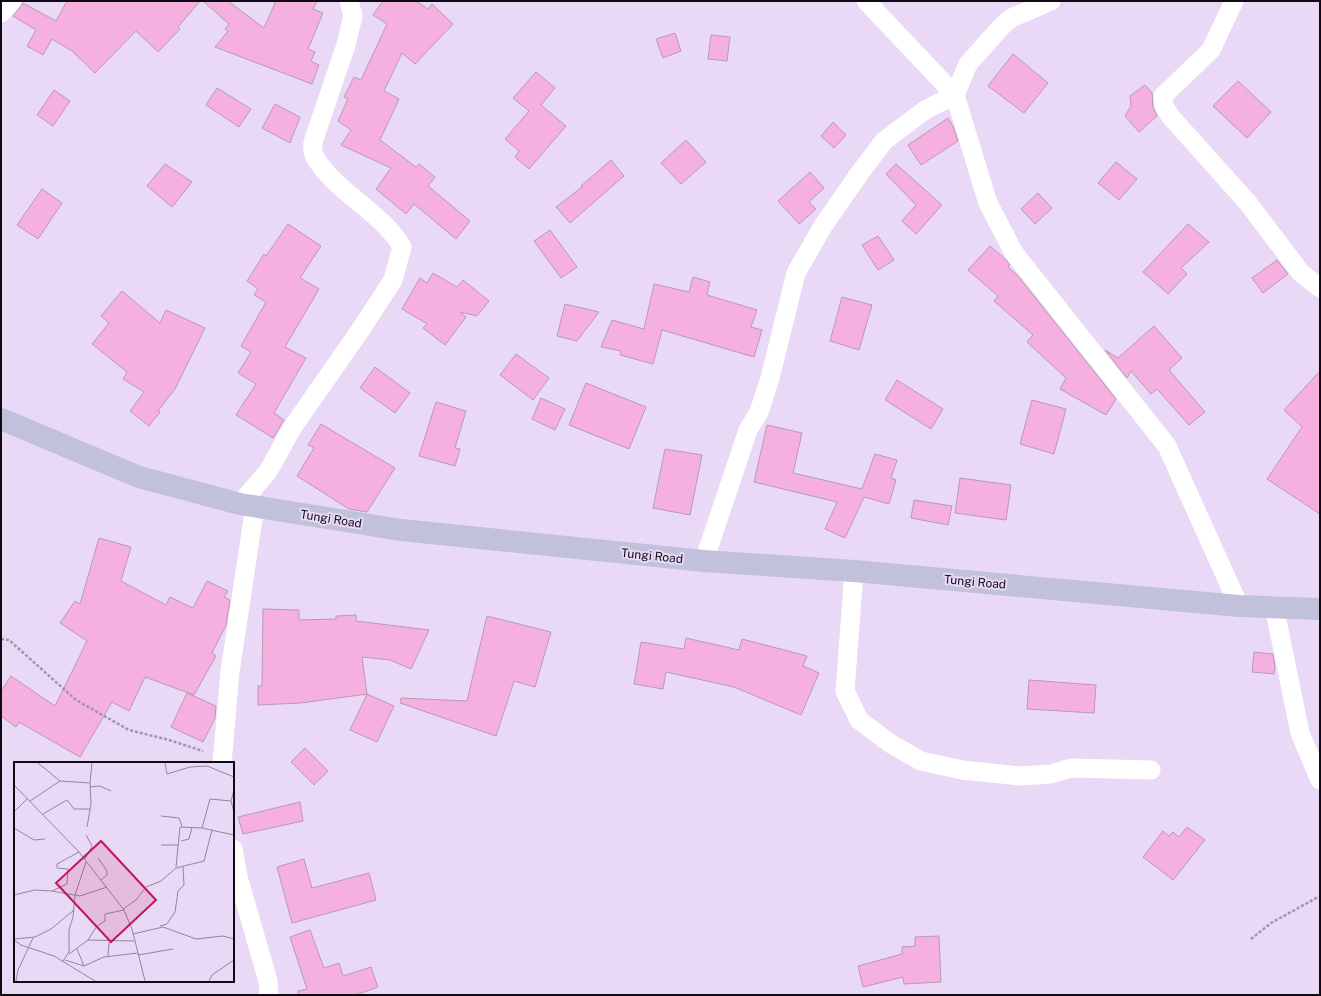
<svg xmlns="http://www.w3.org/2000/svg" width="1321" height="996" font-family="'Public Sans',sans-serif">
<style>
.building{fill:#f5b0e0;stroke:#b89baf}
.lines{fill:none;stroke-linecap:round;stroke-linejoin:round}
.path{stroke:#a194ac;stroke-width:2.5;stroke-dasharray:3 2;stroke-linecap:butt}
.minor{stroke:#fff;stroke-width:19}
.secondary{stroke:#c1c1db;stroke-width:22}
.labels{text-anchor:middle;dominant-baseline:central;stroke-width:4;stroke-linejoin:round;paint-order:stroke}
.street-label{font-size:12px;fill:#0f0a13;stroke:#e9d9f7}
.inset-road{fill:none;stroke:#92869c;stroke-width:1}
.view{fill:#c2185b;fill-opacity:0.15;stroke:#c2185b;stroke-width:2}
.inset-edge{fill:none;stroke:#0f0a13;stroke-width:2}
</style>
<rect width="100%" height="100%" fill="#e9d9f7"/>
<g class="building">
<path d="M 67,1 L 200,1 L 178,27 L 180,29 L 158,52 L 136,31 L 95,73 L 72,51 L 52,39 L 43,55 L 27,46 L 36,30 L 13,16 L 23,3 L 56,21 Z"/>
<path d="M 203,1 L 228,1 L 264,28 L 276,1 L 317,1 L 313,9 L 323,13 L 308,49 L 315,52 L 311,61 L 319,65 L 312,84 L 215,47 L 228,31 L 225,29 L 229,24 Z"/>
<path d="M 383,1 L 416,1 L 428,9 L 432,4 L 453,24 L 415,64 L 402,53 L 384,91 L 399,99 L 380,140 L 416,167 L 419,164 L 435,177 L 428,186 L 470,221 L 456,239 L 414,204 L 406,214 L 376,189 L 391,168 L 341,145 L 351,130 L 338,121 L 348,99 L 344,97 L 354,77 L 361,80 L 387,24 L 373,15 Z"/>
<path d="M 675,33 L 681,51 L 663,58 L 656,39 Z"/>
<path d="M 711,35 L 730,37 L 727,61 L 708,59 Z"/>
<path d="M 1013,54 L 1048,83 L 1024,113 L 988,86 Z"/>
<path d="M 536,72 L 555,88 L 541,105 L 566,126 L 529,169 L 515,157 L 519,151 L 505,139 L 529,111 L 513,98 Z"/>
<path d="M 1238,81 L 1271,112 L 1247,138 L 1213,106 Z"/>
<path d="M 1145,85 L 1152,93 L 1153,107 L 1157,116 L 1139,132 L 1125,116 L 1131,106 L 1130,96 Z"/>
<path d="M 217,88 L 251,109 L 239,127 L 206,105 Z"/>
<path d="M 54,90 L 70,101 L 53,126 L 37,115 Z"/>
<path d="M 275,104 L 300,117 L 290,143 L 262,128 Z"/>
<path d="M 948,118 L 953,126 L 958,141 L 921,165 L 908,145 Z"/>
<path d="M 833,122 L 846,135 L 834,148 L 821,136 Z"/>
<path d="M 686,140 L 706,162 L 681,184 L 661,163 Z"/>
<path d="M 611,160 L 624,176 L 570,223 L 556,207 L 582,187 L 581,186 Z"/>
<path d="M 1116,162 L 1137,179 L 1119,200 L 1098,183 Z"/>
<path d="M 165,164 L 192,182 L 172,207 L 147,186 Z"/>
<path d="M 896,164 L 942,205 L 916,234 L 902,221 L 916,205 L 886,174 Z"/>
<path d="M 810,172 L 824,188 L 809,202 L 816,209 L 799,224 L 778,201 Z"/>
<path d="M 42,189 L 62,203 L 38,239 L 17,225 Z"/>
<path d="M 1038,193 L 1052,208 L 1035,224 L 1021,209 Z"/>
<path d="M 288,224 L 321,246 L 300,278 L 319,289 L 285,347 L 306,358 L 274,413 L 284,420 L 273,438 L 236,415 L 256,384 L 238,373 L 251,352 L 241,346 L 266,302 L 254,295 L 258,289 L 247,281 L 264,254 L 266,256 Z"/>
<path d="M 1188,224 L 1209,242 L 1181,268 L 1187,274 L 1168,294 L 1143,272 Z"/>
<path d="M 550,230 L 577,267 L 561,278 L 534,241 Z"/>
<path d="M 878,236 L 894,260 L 878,270 L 862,245 Z"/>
<path d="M 990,246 L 1005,259 L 1010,265 L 1008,267 L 1018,276 L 1116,399 L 1106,415 L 1060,389 L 1066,378 L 1027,342 L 1033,335 L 994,301 L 998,296 L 968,270 Z"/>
<path d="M 1277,260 L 1288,274 L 1263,293 L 1252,278 Z"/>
<path d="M 433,273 L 457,287 L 463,280 L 489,301 L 477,316 L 460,312 L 466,317 L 445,345 L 423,328 L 427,324 L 402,309 L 420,278 L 427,283 Z"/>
<path d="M 693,277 L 710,282 L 707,295 L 757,310 L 751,327 L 762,330 L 754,357 L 662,330 L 653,364 L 620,355 L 621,351 L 601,347 L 612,320 L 644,329 L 654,284 L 689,292 Z"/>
<path d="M 122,291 L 160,323 L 166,310 L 205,328 L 175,389 L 158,411 L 160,412 L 149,426 L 130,411 L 144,392 L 123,379 L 127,372 L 92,344 L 109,323 L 101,316 Z"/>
<path d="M 842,297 L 872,305 L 859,350 L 830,341 Z"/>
<path d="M 565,304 L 599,312 L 577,341 L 557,336 Z"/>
<path d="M 1154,326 L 1182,358 L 1169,370 L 1205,412 L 1189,425 L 1157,389 L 1151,394 L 1131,371 L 1127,378 L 1105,350 L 1118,358 Z"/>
<path d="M 516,354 L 549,378 L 533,400 L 500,375 Z"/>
<path d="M 375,367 L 410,393 L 395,413 L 360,388 Z"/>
<path d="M 1320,371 L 1320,514 L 1267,479 L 1302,427 L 1284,410 Z"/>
<path d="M 897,380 L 943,409 L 931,429 L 885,400 Z"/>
<path d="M 586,383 L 646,407 L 629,449 L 569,425 Z"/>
<path d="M 541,398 L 565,409 L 555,430 L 532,419 Z"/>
<path d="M 1032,400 L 1066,409 L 1054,454 L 1020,444 Z"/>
<path d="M 436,402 L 466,411 L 455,448 L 460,449 L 455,466 L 419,456 Z"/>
<path d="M 321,424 L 395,468 L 367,512 L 349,509 L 297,476 L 314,448 L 308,445 Z"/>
<path d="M 767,425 L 802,433 L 793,473 L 862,489 L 875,454 L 897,460 L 891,478 L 896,480 L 889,504 L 864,497 L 845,538 L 825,529 L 837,502 L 754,482 Z"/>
<path d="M 665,449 L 702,455 L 690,515 L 653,508 Z"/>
<path d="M 960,478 L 1011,485 L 1006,520 L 955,513 Z"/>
<path d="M 914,500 L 952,506 L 948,525 L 911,518 Z"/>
<path d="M 99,538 L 131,547 L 121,581 L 166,605 L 170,597 L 193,608 L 207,581 L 228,591 L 224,597 L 230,600 L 226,625 L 212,653 L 216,656 L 194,695 L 145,677 L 129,711 L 112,702 L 80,757 L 19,722 L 16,727 L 1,716 L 1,691 L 11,676 L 55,706 L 87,641 L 60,623 L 75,601 L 80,604 Z"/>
<path d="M 263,609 L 299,610 L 299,620 L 336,619 L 336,616 L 356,615 L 356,621 L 429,630 L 411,669 L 390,660 L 362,657 L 367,694 L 301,703 L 258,705 L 258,686 L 262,686 Z"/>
<path d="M 487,616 L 551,632 L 535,687 L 514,681 L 496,736 L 400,703 L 401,698 L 467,701 Z"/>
<path d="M 686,638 L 739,650 L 742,639 L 807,656 L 803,666 L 819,673 L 801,715 L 734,687 L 666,672 L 663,689 L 634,684 L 641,642 L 684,649 Z"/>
<path d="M 1254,652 L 1273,654 L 1275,667 L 1274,674 L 1252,672 Z"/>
<path d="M 1029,680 L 1096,685 L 1094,713 L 1027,709 Z"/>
<path d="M 187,693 L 216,706 L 215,718 L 203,742 L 171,727 Z"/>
<path d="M 367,694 L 394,706 L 377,742 L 350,730 Z"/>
<path d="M 305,748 L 328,771 L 314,785 L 291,762 Z"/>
<path d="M 300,802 L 303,821 L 243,834 L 238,817 Z"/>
<path d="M 1187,827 L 1205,840 L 1173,880 L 1143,857 L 1163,831 L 1169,836 L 1173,832 L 1179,837 Z"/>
<path d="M 304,859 L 312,888 L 369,873 L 376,900 L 292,923 L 277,867 Z"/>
<path d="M 310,930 L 324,968 L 339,963 L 343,976 L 371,967 L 378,987 L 356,995 L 298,995 L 298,991 L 307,989 L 290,937 Z"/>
<path d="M 939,936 L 941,982 L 904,984 L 903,977 L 863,987 L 858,966 L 902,954 L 902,947 L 915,946 L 915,937 Z"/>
</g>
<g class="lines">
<g class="path">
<path d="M 1,639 L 9,640 L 76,700 L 129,730 L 169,740 L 203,751"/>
<path d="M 1251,939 L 1271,923 L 1320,896"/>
</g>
<g class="minor">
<path d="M 866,1 L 955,95 L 988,203 L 1014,253 L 1167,446 L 1239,606"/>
<path d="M 1234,1 L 1211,50 L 1163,96 L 1164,106 L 1171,117 L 1248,203 L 1301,273 L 1320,288"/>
<path d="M 1,13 L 12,1"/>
<path d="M 240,504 L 269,470 L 292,428 L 359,332 L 393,280 L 402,247 C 381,211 336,193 315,157 C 312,153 313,146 313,142 L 346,45 L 353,16 L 349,1"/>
<path d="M 704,561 L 748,430 L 759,412 L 770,378 L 796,273 L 823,226 L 859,174 L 884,141 L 925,110 L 955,95 L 968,64 L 1000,28 L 1011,18 L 1051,1"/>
<path d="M 854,571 L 845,691 L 859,720 L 891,744 L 921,761 L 962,770 L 1021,776 L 1051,774 L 1071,768 L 1151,770"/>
<path d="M 1274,606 L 1300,733 L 1320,780"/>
<path d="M 222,763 L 230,672 L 255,506"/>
<path d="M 233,849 L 238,877 L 268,981 L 269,995"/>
</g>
<path class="secondary" d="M 1,419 L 139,477 L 240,504 L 401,530 L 704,561 L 854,571 L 1239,606 L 1320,609"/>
</g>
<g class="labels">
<g class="street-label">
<text transform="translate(331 519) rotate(9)">Tungi Road</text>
<text transform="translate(652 556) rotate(6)">Tungi Road</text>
<text transform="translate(975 582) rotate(5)">Tungi Road</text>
</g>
</g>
<g transform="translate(14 762)">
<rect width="220" height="220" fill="#e9d9f7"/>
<path class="inset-road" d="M 24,1 L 46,19M 151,1 L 153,12 L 176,5 L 193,4 L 220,15M 0,23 L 65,90 L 110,148 L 118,167 L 131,219M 76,25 L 86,24 L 97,29M 220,28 L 217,39 L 220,50M 16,39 L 46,19 L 76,21 L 78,1M 0,50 L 13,37M 29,52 L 53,38 L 60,47 L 76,47M 147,54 L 165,56 L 168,64M 73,65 L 77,42 L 76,21M 0,66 L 20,78 L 31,77M 188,66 L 220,73M 167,79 L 175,77 L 178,65M 147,83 L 164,83M 84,96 L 93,109 L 93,113 L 87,118M 71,97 L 78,84 L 72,73M 162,105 L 166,65 L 188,66 L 196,37 L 217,39M 38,129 L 53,122 L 54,107 L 43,106 L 43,102 L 65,90M 0,133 L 21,128 L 38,129 L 66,134 L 93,125M 109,147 L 122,138 L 132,125 L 147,119 L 162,106 L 190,99 L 198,68M 146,164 L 153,162 L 161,150 L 164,129 L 170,123 L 169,105M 119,172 L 149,165 L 182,177 L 209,174 L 220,177M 0,177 L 21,175 L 37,167 L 60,148M 0,178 L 7,183 L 40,194 L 81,219M 74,178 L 120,179M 63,187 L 70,204M 55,192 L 74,178 L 83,164 L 91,159 L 91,152 L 110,148M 124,193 L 159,187M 94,194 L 95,180M 51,198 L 70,204 L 90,195 L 124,191M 49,199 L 55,190 L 55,168 L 59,155 L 61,133 L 72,100M 2,219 L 4,208 L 19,176M 195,219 L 198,213 L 220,198"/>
<path class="view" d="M 87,79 L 142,138 L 97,180 L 42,121 Z"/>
<rect width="220" height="220" class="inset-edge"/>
</g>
<rect width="1321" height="996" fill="none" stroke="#0f0a13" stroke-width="4"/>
</svg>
